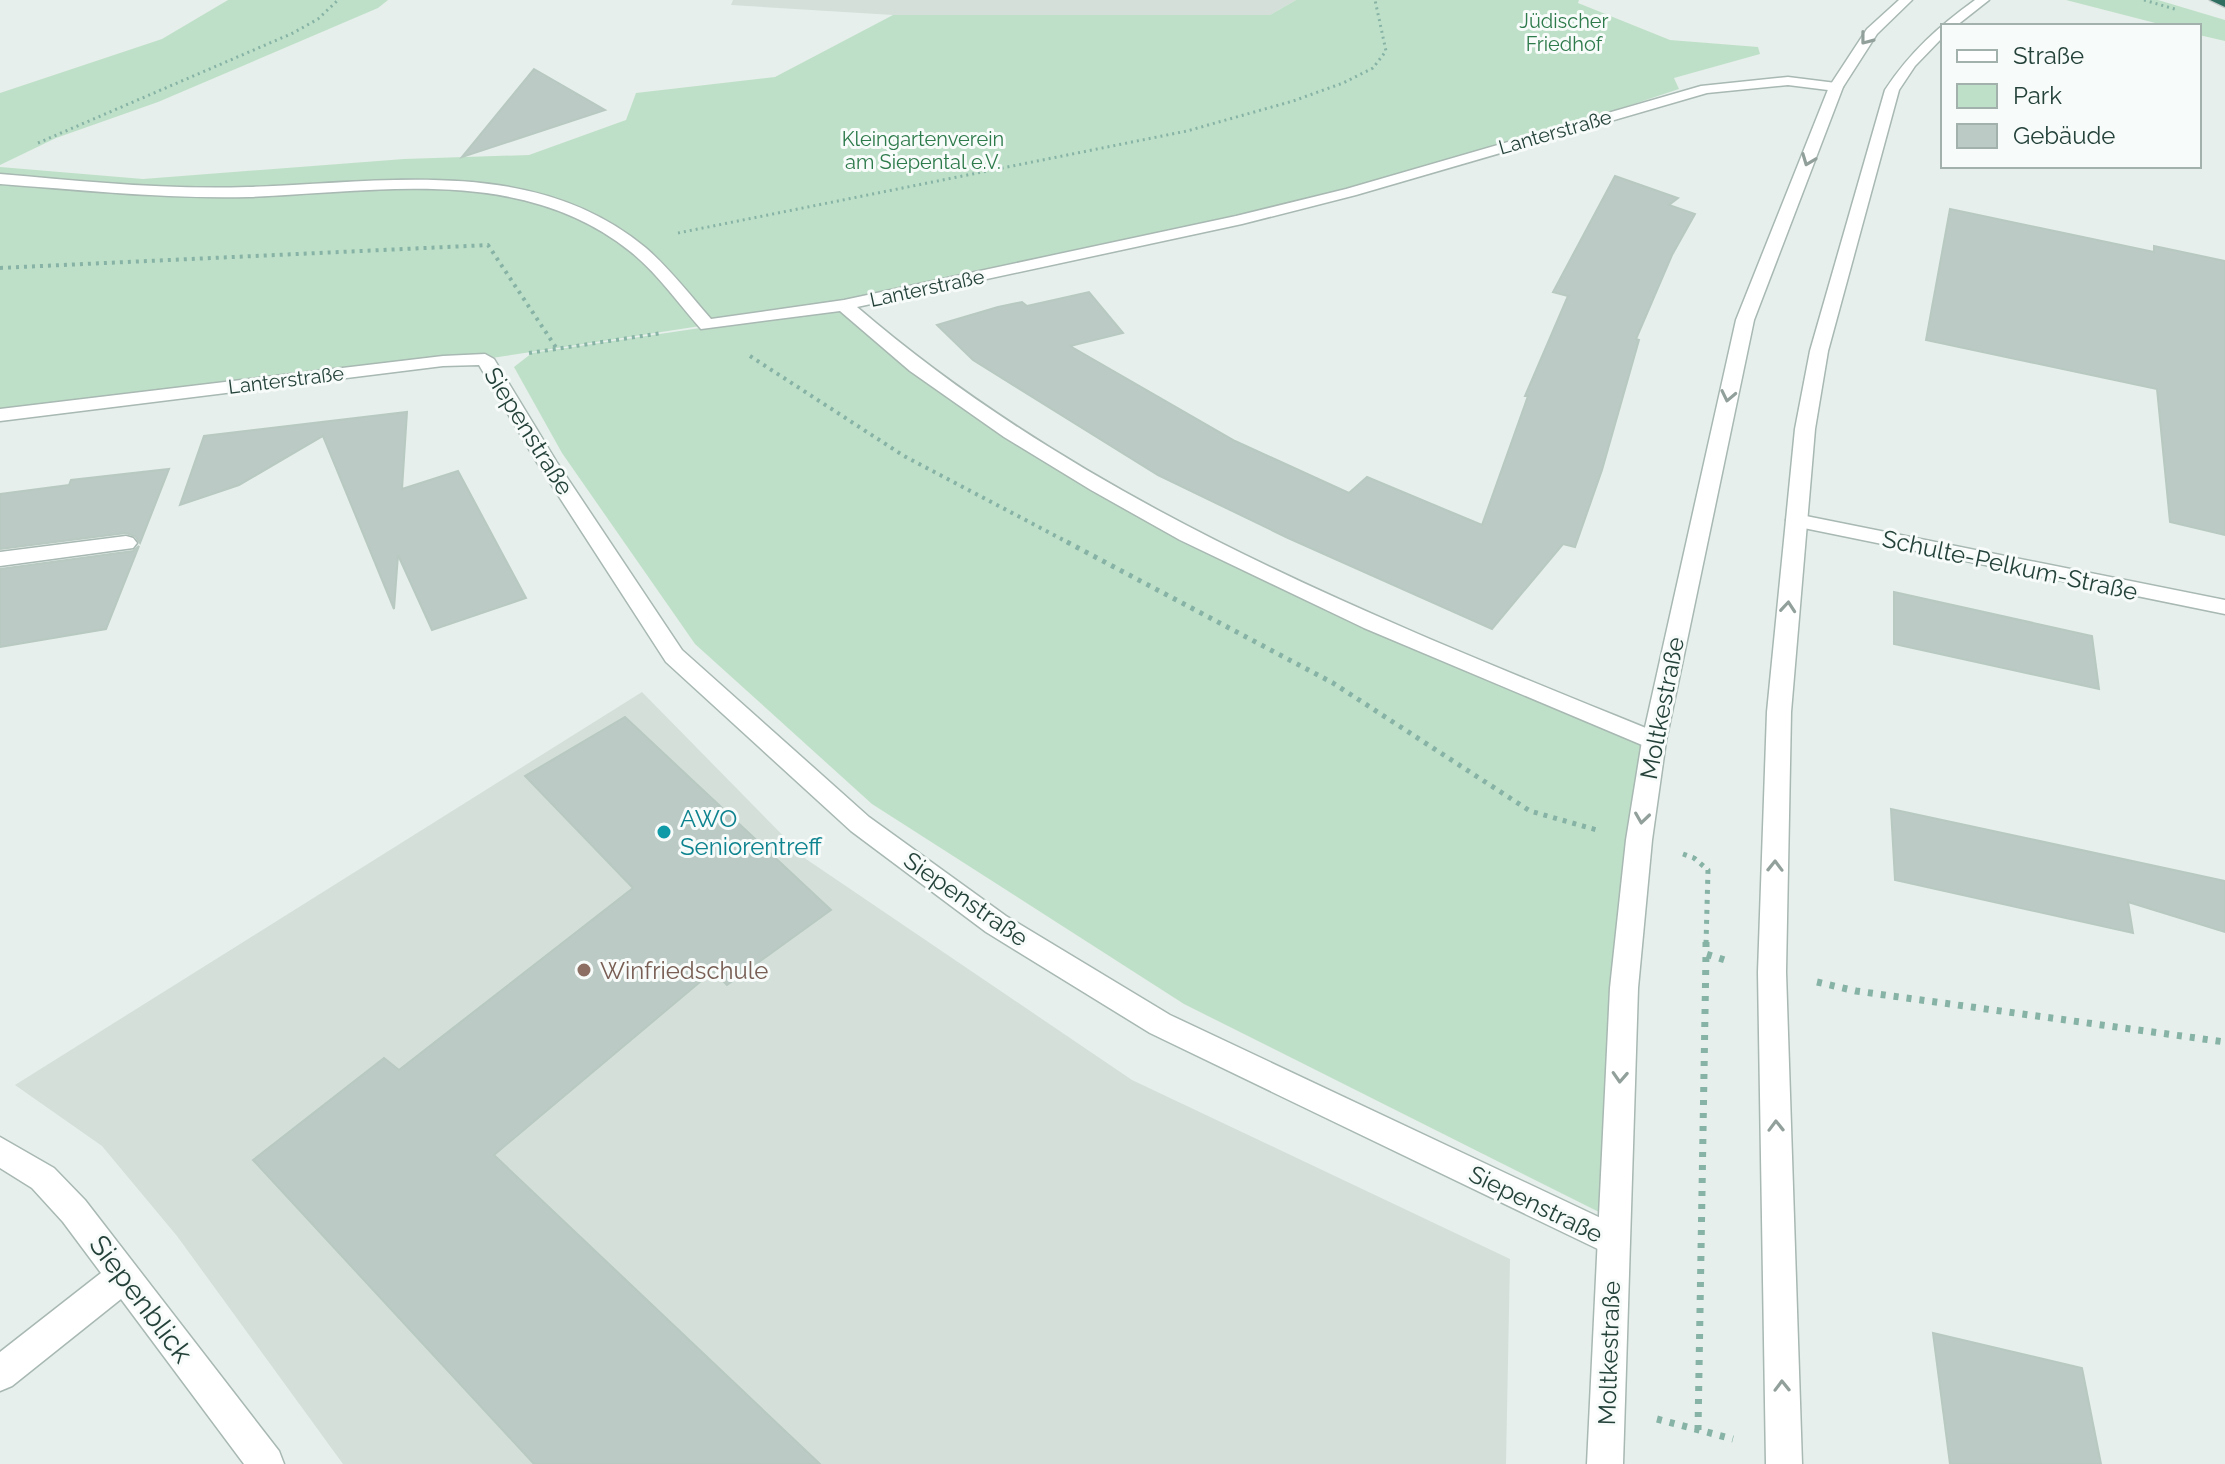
<svg xmlns="http://www.w3.org/2000/svg" width="2225" height="1464" font-family="Raleway,sans-serif">
<style>
.built{fill:#d4dfda}
.green{fill:#bfe0c8}
.building{fill:#bbcac4;stroke:#b8c9c2;stroke-width:2}
.lines{fill:none;stroke-linecap:round;stroke-linejoin:round}
.service-casing{stroke:#a8b8b2;stroke-width:3}
.minor-casing{stroke:#a8b8b2;stroke-width:3}
.tertiary-casing{stroke:#a8b8b2;stroke-width:3}
.motorway-casing{stroke:#c2cac8;stroke-width:3}
.path-far3{stroke:#86b3a5;stroke-width:3;stroke-dasharray:2 4;stroke-linecap:butt}
.path-far2{stroke:#86b3a5;stroke-width:4;stroke-dasharray:3 5;stroke-linecap:butt}
.path-far1{stroke:#86b3a5;stroke-width:5;stroke-dasharray:4 6;stroke-linecap:butt}
.path{stroke:#86b3a5;stroke-width:7;stroke-dasharray:5 8;stroke-linecap:butt}
.service{fill:#fff;fill-rule:evenodd}
.minor{fill:#fff;fill-rule:evenodd}
.tertiary{fill:#fff;fill-rule:evenodd}
.motorway{fill:#2f6f62;fill-rule:evenodd}
.oneway{stroke:#92a09c}
.culture-dot{fill:#0f9aa8;stroke:#f7fbf9;stroke-width:3}
.education-dot{fill:#8d6e63;stroke:#f7fbf9;stroke-width:3}
.labels{text-anchor:middle;dominant-baseline:central;stroke-width:6;stroke-linejoin:round;paint-order:stroke}
.far-park-label{font-size:20px;fill:#2d7a4b;stroke:#f7fbf9}
.far-street-label{font-size:20px;fill:#24423a;stroke:#f7fbf9}
.street-label{font-size:24px;fill:#24423a;stroke:#f7fbf9}
.culture-label{font-size:24px;fill:#0d838f;stroke:#f7fbf9;text-anchor:start}
.education-label{font-size:24px;fill:#785e54;stroke:#f7fbf9;text-anchor:start}
.near-street-label{font-size:28px;fill:#24423a;stroke:#f7fbf9}
</style>
<rect width="100%" height="100%" fill="#e6efeb"/>
<g class="built">
<path d="M 733,0 L 1296,0 L 1270,15 L 893,15 L 731,5 Z"/>
<path d="M 642,692 L 806,859 L 1132,1080 L 1510,1259 L 1506,1464 L 343,1464 L 177,1236 L 102,1146 L 15,1085 Z"/>
</g>
<g class="green">
<path d="M 228,0 L 388,0 L 378,8 L 158,102 L 56,138 L 0,165 L 0,93 L 162,39 Z"/>
<path d="M 1296,0 L 1579,0 L 1578,3 L 1670,40 L 1758,47 L 1760,54 L 1674,78 L 1679,89 L 1535,137 L 1239,219 L 844,304 L 479,360 L 0,414 L 0,167 L 143,179 L 404,159 L 529,155 L 626,120 L 636,93 L 775,77 L 893,15 L 1270,15 Z"/>
<path d="M 2066,0 L 2158,0 L 2225,20 L 2225,41 L 2199,35 L 2199,26 L 2167,26 Z"/>
<path d="M 842,307 L 922,374 L 1202,545 L 1651,741 L 1607,1216 L 1184,1004 L 872,804 L 695,644 L 562,453 L 514,367 L 532,353 Z"/>
</g>
<g class="building">
<path d="M 534,69 L 605,110 L 462,157 Z"/>
<path d="M 1615,176 L 1678,198 L 1669,205 L 1695,214 L 1672,255 L 1636,339 L 1639,340 L 1602,470 L 1575,547 L 1563,544 L 1492,629 L 1288,538 L 1158,475 L 973,360 L 937,325 L 998,307 L 1022,302 L 1027,306 L 1089,292 L 1123,333 L 1070,346 L 1235,441 L 1349,493 L 1367,477 L 1482,525 L 1528,396 L 1525,396 L 1568,296 L 1553,292 Z"/>
<path d="M 1950,209 L 2154,252 L 2154,246 L 2225,261 L 2225,535 L 2170,522 L 2157,389 L 1926,340 Z"/>
<path d="M 407,412 L 402,489 L 458,471 L 526,598 L 432,630 L 398,555 L 394,609 L 323,436 L 239,485 L 180,505 L 204,436 Z"/>
<path d="M 169,469 L 140,543 L 135,536 L 126,533 L 0,549 L 0,494 L 69,485 L 71,480 Z"/>
<path d="M 139,546 L 106,629 L 0,647 L 0,569 L 133,551 Z"/>
<path d="M 1894,592 L 2092,636 L 2099,689 L 1894,644 Z"/>
<path d="M 625,717 L 831,910 L 727,985 L 713,971 L 494,1155 L 820,1464 L 534,1464 L 253,1160 L 384,1058 L 399,1070 L 633,888 L 525,776 Z"/>
<path d="M 1891,809 L 2225,881 L 2225,932 L 2128,902 L 2133,933 L 1895,880 Z"/>
<path d="M 1933,1333 L 2082,1368 L 2101,1464 L 1950,1464 Z"/>
</g>
<g class="lines">
<defs>
<path id="service" d="M 126,536 L 133,538 L 137,543 L 133,548 L 0,566 L 0,552 Z"/>
<g id="minor">
<path d="M 1788,77 L 1836,83 L 1843,87 L 1836,91 L 1788,85 L 1707,93 L 1356,195 L 1242,224 L 857,307 C 1090,508 1381,620 1663,735 L 1666,741 L 1663,747 L 1654,750 L 1364,628 L 1180,540 L 1091,490 L 1004,437 L 910,371 L 840,311 L 701,329 C 678,303 658,274 631,252 C 522,164 378,192 249,197 C 166,199 83,190 0,184 L 0,174 C 82,181 165,190 248,187 C 381,183 534,154 646,248 C 670,269 690,295 711,319 L 844,300 L 1236,216 L 1346,189 L 1701,86 Z"/>
<path d="M 485,354 L 494,359 L 556,461 L 682,650 L 869,817 L 1006,916 L 1170,1015 L 1624,1229 L 1629,1240 L 1624,1251 L 1613,1256 L 1602,1251 L 1150,1033 L 986,932 L 851,831 L 666,662 L 536,461 L 479,365 L 443,366 L 0,421 L 0,409 L 443,356 Z"/>
<path d="M 1796,514 L 2225,600 L 2225,614 L 1789,525 L 1786,520 L 1789,515 Z"/>
<path d="M 0,1137 L 54,1168 L 85,1200 L 279,1451 L 284,1464 L 244,1464 L 121,1299 L 12,1386 L 0,1391 L 0,1352 L 101,1273 L 63,1222 L 32,1188 L 0,1168 Z"/>
</g>
<g id="tertiary">
<path d="M 1899,0 L 1912,0 L 1877,34 L 1843,87 L 1754,320 L 1666,741 L 1652,840 L 1638,988 L 1623,1464 L 1587,1464 L 1610,988 L 1626,840 L 1642,741 L 1736,320 L 1829,87 L 1867,29 Z"/>
<path d="M 1975,0 L 1989,0 L 1956,26 L 1943,26 L 1943,37 L 1915,66 L 1899,90 L 1828,351 L 1815,429 L 1791,712 L 1786,972 L 1802,1464 L 1766,1464 L 1758,972 L 1767,712 L 1795,429 L 1810,351 L 1885,90 C 1910,52 1939,26 1975,0 Z"/>
</g>
<path id="motorway" d="M 2210,0 L 2225,0 L 2225,7 Z"/>
</defs>
<use href="#service" class="service-casing"/>
<use href="#minor" class="minor-casing"/>
<use href="#tertiary" class="tertiary-casing"/>
<use href="#motorway" class="motorway-casing"/>
<g class="path-far3">
<path d="M 2144,0 L 2178,10"/>
<path d="M 38,143 L 293,33 L 318,19 L 338,0"/>
<path d="M 678,233 L 1187,131 L 1293,101 L 1343,83 L 1373,68 L 1386,51 L 1375,0"/>
</g>
<g class="path-far2">
<path d="M 0,268 L 488,245 L 557,349"/>
<path d="M 529,353 L 662,333"/>
<path d="M 750,356 L 904,456 L 1071,544"/>
</g>
<g class="path-far1">
<path d="M 1067,542 L 1333,683 L 1530,811 L 1597,830"/>
<path d="M 1683,854 L 1694,858 L 1708,870 L 1706,944"/>
</g>
<g class="path">
<path d="M 1706,942 L 1706,954 L 1725,960"/>
<path d="M 1817,982 L 1856,991 L 2225,1042"/>
<path d="M 1657,1419 L 1733,1439"/>
<path d="M 1698,1430 L 1706,954"/>
</g>
<use href="#service" class="service"/>
<use href="#minor" class="minor"/>
<use href="#tertiary" class="tertiary"/>
<use href="#motorway" class="motorway"/>
</g>
<defs><path id="oneway-chevron" d="M-2-3.5L2.5 0L-2 3.5" fill="none" stroke-width="1.6" stroke-linecap="round" stroke-linejoin="round" transform="scale(2)"/></defs>
<g class="oneway">
<use href="#oneway-chevron" transform="translate(1866 39) rotate(128)"/>
<use href="#oneway-chevron" transform="translate(1808 160) rotate(111)"/>
<use href="#oneway-chevron" transform="translate(1728 396) rotate(102)"/>
<use href="#oneway-chevron" transform="translate(1788 607) rotate(-85)"/>
<use href="#oneway-chevron" transform="translate(1642 818) rotate(98)"/>
<use href="#oneway-chevron" transform="translate(1775 866) rotate(-89)"/>
<use href="#oneway-chevron" transform="translate(1620 1077) rotate(93)"/>
<use href="#oneway-chevron" transform="translate(1776 1126) rotate(-91)"/>
<use href="#oneway-chevron" transform="translate(1782 1386) rotate(-91)"/>
</g>
<circle class="culture-dot" cx="664" cy="832" r="8"/>
<circle class="education-dot" cx="584" cy="970" r="8"/>
<g class="labels">
<g class="far-park-label">
<text x="1564" y="21">Jüdischer<tspan x="1564" dy="23">Friedhof</tspan></text>
<text x="923" y="139">Kleingartenverein<tspan x="923" dy="23">am Siepental e.V.</tspan></text>
</g>
<g class="far-street-label">
<text transform="translate(1555 132) rotate(-16)">Lanterstraße</text>
<text transform="translate(927 288) rotate(-12)">Lanterstraße</text>
<text transform="translate(286 380) rotate(-7)">Lanterstraße</text>
</g>
<g class="street-label">
<text transform="translate(529 431) rotate(58)">Siepenstraße</text>
<text transform="translate(2010 565) rotate(12)">Schulte-Pelkum-Straße</text>
<text transform="translate(1662 708) rotate(-79)">Moltkestraße</text>
<text transform="translate(966 899) rotate(35)">Siepenstraße</text>
<text transform="translate(1536 1204) rotate(26)">Siepenstraße</text>
<text transform="translate(1609 1353) rotate(-88)">Moltkestraße</text>
</g>
<g class="culture-label">
<text x="680" y="818">AWO<tspan x="680" dy="28">Seniorentreff</tspan></text>
</g>
<g class="education-label">
<text x="600" y="970">Winfriedschule</text>
</g>
<g class="near-street-label">
<text transform="translate(141 1299) rotate(53)">Siepenblick</text>
</g>
</g>
<rect x="1941" y="24" width="260" height="144" fill="#f7fbf9" stroke="#a3b1ad" stroke-width="2"/>
<rect x="1957" y="50" width="40" height="12" fill="#ffffff" stroke="#a3b1ad" stroke-width="2"/>
<text x="2013" y="64" font-size="24" fill="#24423a">Straße</text>
<rect x="1957" y="84" width="40" height="24" fill="#bfe0c8" stroke="#a3b1ad" stroke-width="2"/>
<text x="2013" y="104" font-size="24" fill="#24423a">Park</text>
<rect x="1957" y="124" width="40" height="24" fill="#bbcac4" stroke="#a3b1ad" stroke-width="2"/>
<text x="2013" y="144" font-size="24" fill="#24423a">Gebäude</text>
</svg>
